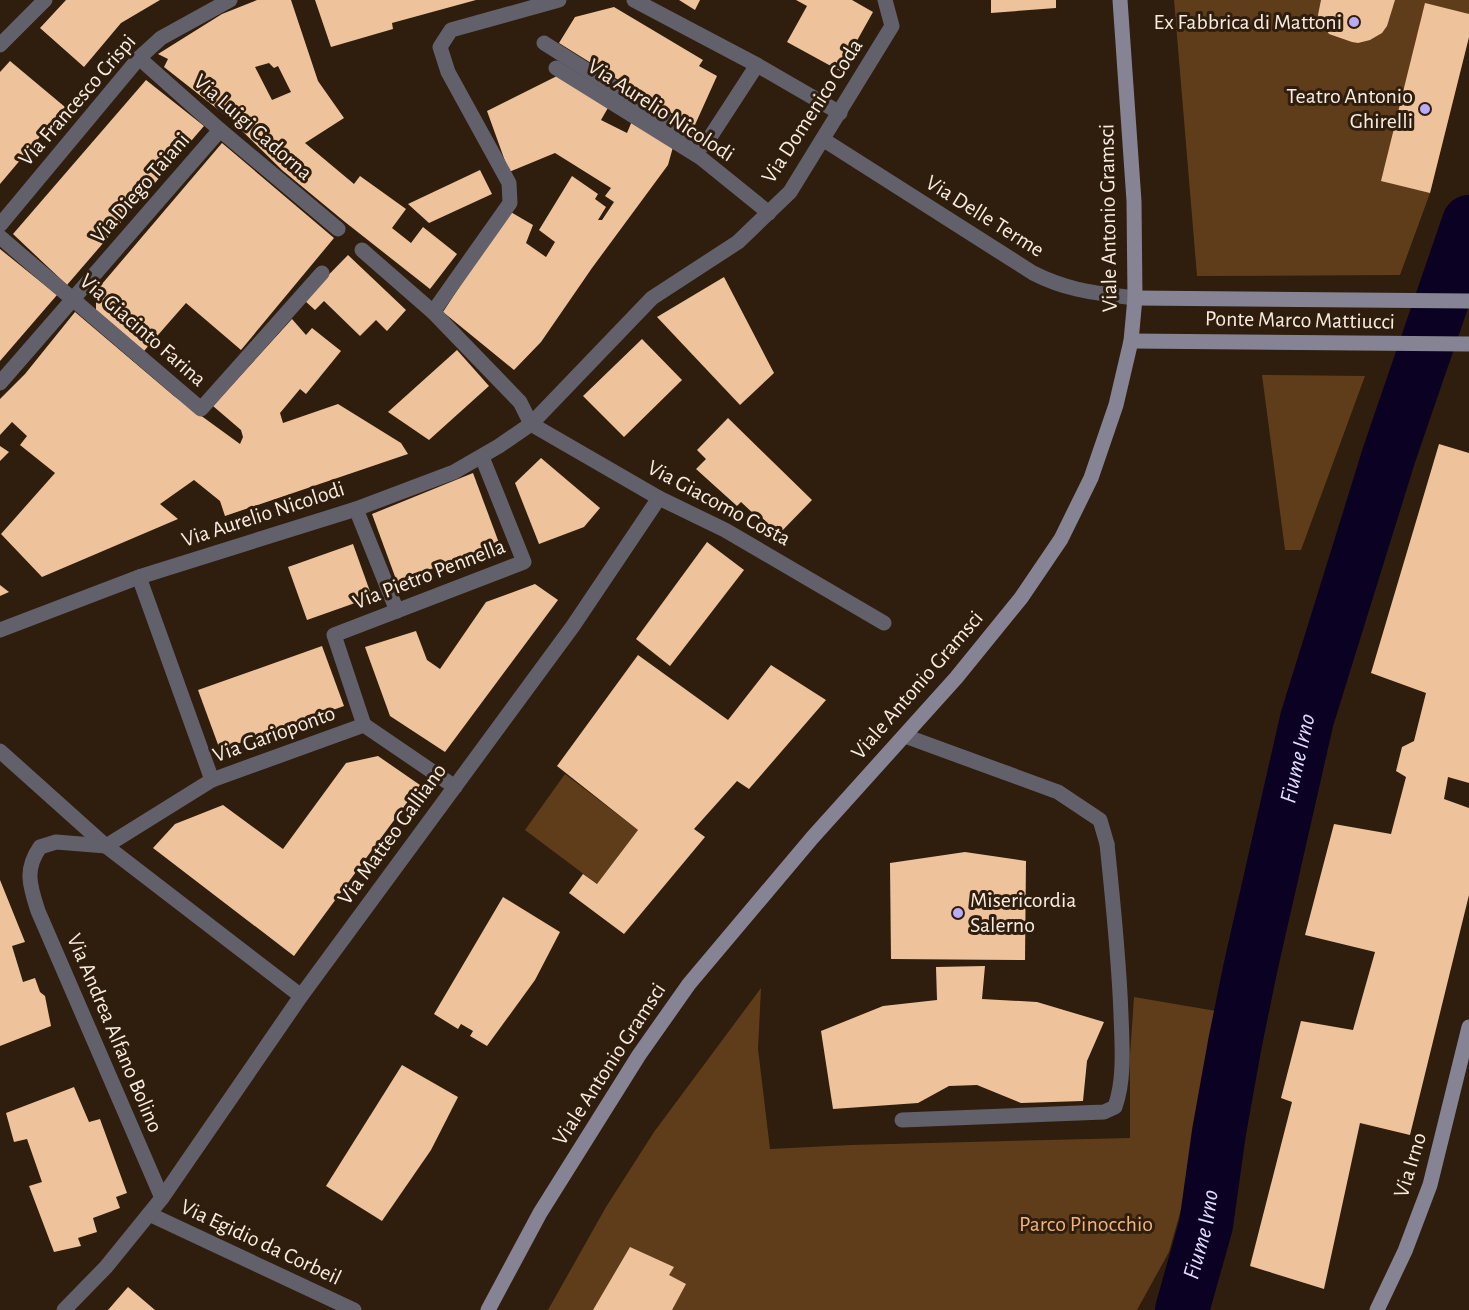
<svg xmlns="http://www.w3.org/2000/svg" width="1469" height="1310" font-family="'Alegreya Sans',sans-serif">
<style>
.green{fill:#603d1a}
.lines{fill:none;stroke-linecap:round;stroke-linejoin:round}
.river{stroke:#0b0122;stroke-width:54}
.building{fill:#eec29b;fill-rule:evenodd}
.lane{stroke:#61606b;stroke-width:15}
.street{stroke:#61606b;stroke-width:15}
.secondary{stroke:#858394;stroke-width:15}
.poi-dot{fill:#b9abf7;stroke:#2f1d0d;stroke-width:2}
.labels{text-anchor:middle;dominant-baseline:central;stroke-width:6;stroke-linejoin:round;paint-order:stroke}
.poi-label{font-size:22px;fill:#f9ede2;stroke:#2f1d0d;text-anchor:end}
.street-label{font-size:22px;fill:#f9ede2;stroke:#2f1d0d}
.park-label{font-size:22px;fill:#f1b47b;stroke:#2f1d0d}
.water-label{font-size:24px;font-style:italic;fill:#e4dffd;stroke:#2f1d0d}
</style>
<rect width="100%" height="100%" fill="#2f1d0d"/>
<g class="green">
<path d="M 1174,0 L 1469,0 L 1469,37 L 1430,193 L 1400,275 L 1197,276 Z"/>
<path d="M 1262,375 L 1365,376 L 1301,550 L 1285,550 Z"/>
<path d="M 565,774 L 638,830 L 597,884 L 525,830 Z"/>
<path d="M 761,988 L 758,1049 L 770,1149 L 851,1145 L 1130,1138 L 1130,1056 L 1134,997 L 1222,1012 L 1216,1085 L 1169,1252 L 1137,1310 L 548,1310 L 606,1207 L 654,1132 Z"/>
</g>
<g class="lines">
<path class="river" id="s1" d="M 1182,1310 L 1206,1225 L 1219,1132 L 1235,1043 L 1251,965 L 1307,719 L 1389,455 L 1469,222"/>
</g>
<g class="building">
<path d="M 66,0 L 160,0 L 121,23 L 84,67 L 40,28 Z"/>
<path d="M 257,0 L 291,0 L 318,81 L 344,118 L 305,143 L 354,184 L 360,176 L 406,209 L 392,228 L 411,243 L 423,227 L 457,254 L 430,289 L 345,222 L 282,170 L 230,119 L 164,67 L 168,59 L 158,54 L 222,14 ZM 269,63 L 274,68 L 278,66 L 291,92 L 272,100 L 255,67 Z"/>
<path d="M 315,0 L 476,0 L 392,23 L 393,29 L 331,47 Z"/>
<path d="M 679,0 L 700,0 L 695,10 Z"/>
<path d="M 796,0 L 852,0 L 873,12 L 840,71 L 787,42 L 807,6 Z"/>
<path d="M 991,0 L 1056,0 L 1056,8 L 991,13 Z"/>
<path d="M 1321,0 L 1395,0 L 1387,26 L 1382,33 L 1370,40 L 1358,43 L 1352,42 L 1329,34 L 1319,19 L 1318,15 Z"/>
<path d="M 1425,3 L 1469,14 L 1469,37 L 1430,193 L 1381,181 Z"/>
<path d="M 614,7 L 703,60 L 699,66 L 717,76 L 694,127 L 559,43 L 575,17 Z"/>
<path d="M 10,61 L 65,107 L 0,184 L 0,72 Z"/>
<path d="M 557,76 L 609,106 L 601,120 L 627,133 L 632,121 L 673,147 L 668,165 L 592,268 L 541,342 L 514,370 L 443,312 L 509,211 L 533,225 L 526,243 L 546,257 L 555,242 L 539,230 L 572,176 L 598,194 L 595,199 L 606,207 L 598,220 L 602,220 L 614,202 L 605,196 L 611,188 L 555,153 L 509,172 L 487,111 Z"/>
<path d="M 146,80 L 204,126 L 67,285 L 13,234 Z"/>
<path d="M 222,143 L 334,238 L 241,350 L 186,303 L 144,351 L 96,310 L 96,291 Z"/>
<path d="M 480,170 L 492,194 L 429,223 L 408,204 Z"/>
<path d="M 0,249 L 57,295 L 0,361 Z"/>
<path d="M 348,255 L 406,310 L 387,331 L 376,320 L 360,336 L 324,301 L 315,310 L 304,300 Z"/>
<path d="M 724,277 L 774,373 L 740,405 L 657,317 Z"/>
<path d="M 75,312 L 174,396 L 240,444 L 243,437 L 241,430 L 213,406 L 292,319 L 306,335 L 312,328 L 341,351 L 306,394 L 300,389 L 280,413 L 283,423 L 338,404 L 401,443 L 408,454 L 225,516 L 220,501 L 194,480 L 160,504 L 178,519 L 42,577 L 1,534 L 55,473 L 20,445 L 27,436 L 12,422 L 0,435 L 0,399 L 25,374 Z"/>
<path d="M 642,339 L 682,380 L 624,437 L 583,396 Z"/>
<path d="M 457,350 L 489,386 L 429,440 L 388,412 Z"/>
<path d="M 728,418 L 812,500 L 779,534 L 758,514 L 756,516 L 741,502 L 737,506 L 696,469 L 706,459 L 697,450 Z"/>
<path d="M 1439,444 L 1469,453 L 1469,783 L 1448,777 L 1444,799 L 1469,808 L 1469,895 L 1410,1135 L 1360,1123 L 1324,1289 L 1250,1266 L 1292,1102 L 1281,1098 L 1301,1021 L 1353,1030 L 1375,952 L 1305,935 L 1334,824 L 1391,834 L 1406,777 L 1396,771 L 1402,747 L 1414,741 L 1426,693 L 1371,673 Z"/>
<path d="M 0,446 L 9,452 L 0,461 Z"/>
<path d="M 541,458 L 600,508 L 584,527 L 539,544 L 515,483 Z"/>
<path d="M 473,473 L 499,543 L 397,582 L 372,514 Z"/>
<path d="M 707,542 L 744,570 L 670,666 L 636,639 Z"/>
<path d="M 353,544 L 372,597 L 307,620 L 288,567 Z"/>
<path d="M 535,584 L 558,600 L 445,752 L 390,716 L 365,647 L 416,631 L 427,660 L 440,669 L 486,602 Z"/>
<path d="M 0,585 L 9,592 L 0,596 Z"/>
<path d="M 322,646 L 344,706 L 220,750 L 198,690 Z"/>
<path d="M 638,655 L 728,720 L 771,665 L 826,700 L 749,789 L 737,781 L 694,829 L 705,837 L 624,934 L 569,893 L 583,874 L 597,884 L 638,830 L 557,766 Z"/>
<path d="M 378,756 L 420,785 L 294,956 L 153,848 L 175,824 L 223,805 L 283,849 L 346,763 Z"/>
<path d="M 965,852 L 1026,861 L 1025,960 L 891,959 L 890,863 Z"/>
<path d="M 0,880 L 25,942 L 12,946 L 23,982 L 35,978 L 40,992 L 45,996 L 51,1026 L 0,1046 Z"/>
<path d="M 503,897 L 560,932 L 535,980 L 487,1046 L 470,1036 L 473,1031 L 461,1024 L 458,1029 L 434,1014 Z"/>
<path d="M 985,966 L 982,999 L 1037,1002 L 1104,1022 L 1087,1061 L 1083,1101 L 1021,1103 L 977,1085 L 949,1086 L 918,1103 L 833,1109 L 821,1031 L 883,1006 L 937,1000 L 936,967 Z"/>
<path d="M 402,1065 L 458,1097 L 431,1150 L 382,1221 L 326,1186 Z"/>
<path d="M 74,1087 L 89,1122 L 100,1119 L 127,1193 L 116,1197 L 120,1208 L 93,1218 L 97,1232 L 78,1238 L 81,1246 L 54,1252 L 29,1186 L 42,1182 L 27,1139 L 14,1142 L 6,1113 Z"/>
<path d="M 630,1247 L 674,1267 L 669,1275 L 686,1284 L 672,1310 L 593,1310 Z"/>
<path d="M 128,1287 L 155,1310 L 108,1310 Z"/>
</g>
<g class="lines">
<path class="lane" d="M 902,1120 L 1104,1112 L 1115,1107 C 1125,1079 1122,1044 1121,1015 C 1119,958 1113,901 1107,844"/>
<g class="street">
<path d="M 634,0 L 757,65 L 840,113"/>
<path d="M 544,43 L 705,145 L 757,65"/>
<path d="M 0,45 L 45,0"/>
<path d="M 139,58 L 220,130 L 338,229"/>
<path d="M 556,68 L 701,158 L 769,213"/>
<path d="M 824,140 L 1033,273 C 1068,291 1097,293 1135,298"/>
<path d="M 0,225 L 139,58 L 161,38 L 230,0"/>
<path d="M 0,237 L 201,409 L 322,273"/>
<path d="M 362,250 L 433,312 L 520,402 L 531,424"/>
<path d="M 433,312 L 510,203 L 509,183 L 448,72 L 440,47 L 451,30 L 559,0"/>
<path d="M 0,383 L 220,130"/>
<path d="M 531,424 L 659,498 L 725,530 L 884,623"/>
<path d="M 356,509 L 397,611"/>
<path d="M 139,577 L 212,780"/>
<path d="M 0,630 L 139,577 L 356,509 L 454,472 L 499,446 L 531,424 L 652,298 L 738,242 L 790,192 L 892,26 L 885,0"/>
<path d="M 364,725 L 334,635 L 524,562 L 482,457"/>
<path d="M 905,736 L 1058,792 L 1100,820 L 1107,844"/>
<path d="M 0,751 L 106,846 L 301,996"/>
<path d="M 106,846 L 56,842 L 40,847 C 24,870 30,886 38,911 L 162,1198"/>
<path d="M 106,846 L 212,780 L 364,725 L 455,787"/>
<path d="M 149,1214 L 354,1310"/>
<path d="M 64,1310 L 106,1267 L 162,1198 L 301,996 L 573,626 L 659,498"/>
</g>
<g class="secondary">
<path d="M 1135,298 L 1469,301"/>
<path d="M 1131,341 L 1469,344"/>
<path d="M 488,1310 L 540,1213 L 639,1055 L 689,984 L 812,838 L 956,678 L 1021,598 L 1061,539 L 1091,478 L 1116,405 L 1131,341 L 1135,298 L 1134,201 L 1120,0"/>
<path d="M 1377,1310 L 1405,1251 L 1430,1185 L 1469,1027"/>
</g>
</g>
<g class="poi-dot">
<circle cx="1354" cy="22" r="6"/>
<circle cx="1425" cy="109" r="6"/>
<circle cx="958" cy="913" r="6"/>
</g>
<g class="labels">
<g class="poi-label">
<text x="1342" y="22">Ex Fabbrica di Mattoni</text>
<text x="1413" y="96">Teatro Antonio<tspan x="1413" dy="25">Ghirelli</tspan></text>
<text x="970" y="900" text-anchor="start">Misericordia<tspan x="970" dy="25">Salerno</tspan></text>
</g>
<g class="street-label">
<text transform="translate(77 100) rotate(-49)">Via Francesco Crispi</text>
<text transform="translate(661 110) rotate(33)">Via Aurelio Nicolodi</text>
<text transform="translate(812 111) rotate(-57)">Via Domenico Coda</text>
<text transform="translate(253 127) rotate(41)">Via Luigi Cadorna</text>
<text transform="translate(140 188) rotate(-49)">Via Diego Taiani</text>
<text transform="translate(985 216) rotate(32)">Via Delle Terme</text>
<text transform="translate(1108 218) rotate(-91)">Viale Antonio Gramsci</text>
<text transform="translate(1300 320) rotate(1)">Ponte Marco Mattiucci</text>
<text transform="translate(143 330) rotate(41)">Via Giacinto Farina</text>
<text transform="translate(719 503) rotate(28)">Via Giacomo Costa</text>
<text transform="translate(263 514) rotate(-18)">Via Aurelio Nicolodi</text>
<text transform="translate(429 574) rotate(-21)">Via Pietro Pennella</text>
<text transform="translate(917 685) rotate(-49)">Viale Antonio Gramsci</text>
<text transform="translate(274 734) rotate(-20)">Via Garioponto</text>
<text transform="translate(392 834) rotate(-54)">Via Matteo Galliano</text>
<text transform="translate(115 1033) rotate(67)">Via Andrea Alfano Bolino</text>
<text transform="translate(609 1064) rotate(-57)">Viale Antonio Gramsci</text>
<text transform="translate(1410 1165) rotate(-73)">Via Irno</text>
<text transform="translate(261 1242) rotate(25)">Via Egidio da Corbeil</text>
</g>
<g class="park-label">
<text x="1086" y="1224">Parco Pinocchio</text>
</g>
<g class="water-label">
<text stroke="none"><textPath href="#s1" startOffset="564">Fiume Irno</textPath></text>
<text stroke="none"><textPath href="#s1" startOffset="78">Fiume Irno</textPath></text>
</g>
</g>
</svg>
